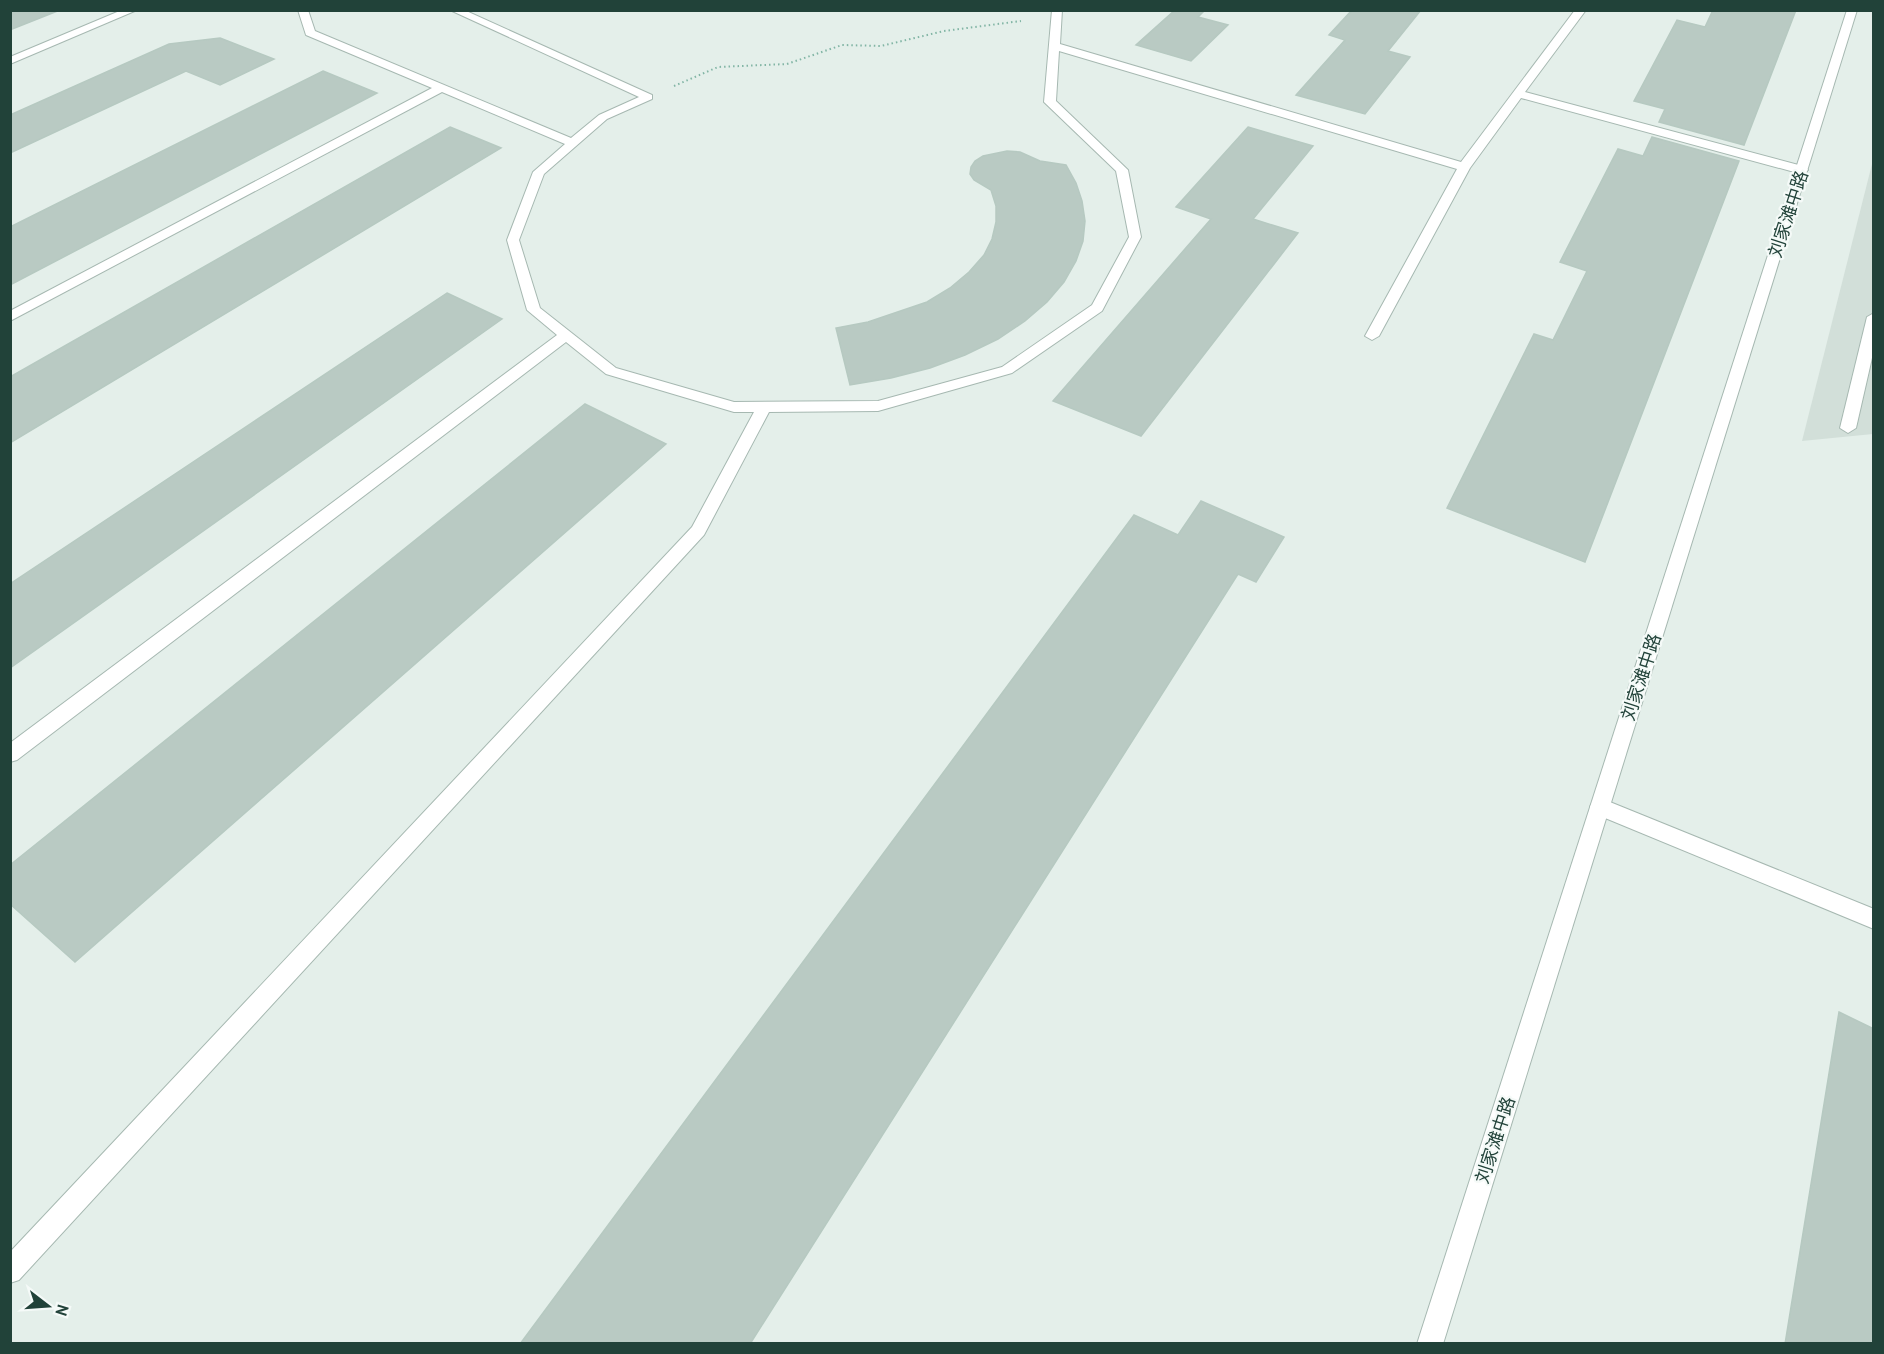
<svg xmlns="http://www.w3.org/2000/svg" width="1884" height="1354" font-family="'PT Sans','Noto Sans SC',sans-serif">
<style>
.built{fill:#d2dfd9}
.building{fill:#b9cac3;stroke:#b6c9c1;stroke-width:1.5}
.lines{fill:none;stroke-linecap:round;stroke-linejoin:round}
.service-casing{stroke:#a6b8b1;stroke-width:2}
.minor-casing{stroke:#a6b8b1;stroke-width:2}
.tertiary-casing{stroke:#a6b8b1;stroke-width:2}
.path{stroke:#82b5a5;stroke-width:2;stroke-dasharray:1.5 3;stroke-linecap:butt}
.service{fill:#fff;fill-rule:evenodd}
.minor{fill:#fff;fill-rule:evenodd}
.tertiary{fill:#fff;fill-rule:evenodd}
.labels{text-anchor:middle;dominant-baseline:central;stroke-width:4.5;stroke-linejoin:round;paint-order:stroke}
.street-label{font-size:18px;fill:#214239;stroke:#f5faf8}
</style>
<rect width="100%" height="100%" fill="#e4efea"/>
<path class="built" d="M 1873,160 L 1873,434 L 1802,441 Z"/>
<g class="building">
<path d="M 10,10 L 60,10 L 10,30 Z"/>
<path d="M 1205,10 L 1198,17 L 1228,25 L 1191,61 L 1136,45 L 1175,10 Z"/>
<path d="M 1352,10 L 1421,10 L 1388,51 L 1410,57 L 1365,114 L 1296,95 L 1345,40 L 1329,35 Z"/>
<path d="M 1713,10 L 1796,10 L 1744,145 L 1659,122 L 1665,109 L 1634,101 L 1677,20 L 1705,27 Z"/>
<path d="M 220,38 L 274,59 L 220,85 L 186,71 L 10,153 L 10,115 L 169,44 Z"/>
<path d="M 323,71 L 377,93 L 10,285 L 10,227 Z"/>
<path d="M 450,127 L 501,148 L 10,443 L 10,377 Z"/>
<path d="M 1248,127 L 1313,146 L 1253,219 L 1298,233 L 1141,436 L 1053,401 L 1211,219 L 1176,207 Z"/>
<path d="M 1652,137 L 1739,161 L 1585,562 L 1447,508 L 1534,334 L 1553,340 L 1587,271 L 1560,262 L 1618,149 L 1643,156 Z"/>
<path d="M 1007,151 L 1020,152 L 1040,161 L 1066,165 L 1076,183 L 1082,201 L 1085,221 L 1083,241 L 1076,261 L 1064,282 L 1047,302 L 1025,321 L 998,339 L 965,355 L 930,368 L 891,378 L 850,385 L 836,328 L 868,322 L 927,302 L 950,288 L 969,272 L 984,255 L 992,239 L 996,222 L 996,206 L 991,190 L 974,180 L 970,174 L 971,167 L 975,161 L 983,156 Z"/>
<path d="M 447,293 L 502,319 L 10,668 L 10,584 Z"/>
<path d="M 585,404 L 666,444 L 75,962 L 10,904 L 10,865 Z"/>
<path d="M 1201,501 L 1284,537 L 1256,582 L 1238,574 L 750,1344 L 520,1344 L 1134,515 L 1178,535 Z"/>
<path d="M 1839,1012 L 1874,1029 L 1874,1344 L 1785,1344 Z"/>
</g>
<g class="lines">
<defs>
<g id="service">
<path d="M 1874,313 L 1874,349 L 1856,428 L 1848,433 L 1840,428 L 1867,317 Z"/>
<path d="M 1600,798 L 1874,909 L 1874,929 L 1593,813 L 1590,807 L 1593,801 Z"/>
</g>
<path id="minor" d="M 298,10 L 308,10 L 315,31 L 571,138 L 599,115 L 639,97 L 450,10 L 464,10 L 652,95 L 652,99 L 607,119 L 544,174 L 519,240 L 540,308 L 616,368 L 734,402 L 878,401 L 1002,367 L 1092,305 L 1129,237 L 1116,171 L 1044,102 L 1052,10 L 1062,10 L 1060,44 L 1461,162 L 1575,10 L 1586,10 L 1525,92 L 1806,167 L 1808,170 L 1802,174 L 1798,173 L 1521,98 L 1470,168 L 1379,336 L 1372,340 L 1365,336 L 1457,169 L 1059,51 L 1056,101 L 1128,170 L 1141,237 L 1102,311 L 1012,373 L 878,411 L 769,412 L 704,535 L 19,1280 L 10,1283 L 10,1252 L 692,527 L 754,412 L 734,412 L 606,374 L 566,342 L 17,760 L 10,762 L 10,743 L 557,335 L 527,310 L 507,240 L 533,172 L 565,144 L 442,92 L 10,321 L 10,311 L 432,88 L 306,35 Z"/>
<g id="tertiary">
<path d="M 122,10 L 137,10 L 10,64 L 10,57 Z"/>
<path d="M 1847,10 L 1857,10 L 1443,1344 L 1417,1344 Z"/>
</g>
</defs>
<use href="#service" class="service-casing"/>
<use href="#minor" class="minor-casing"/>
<use href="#tertiary" class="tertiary-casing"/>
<path class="path" d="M 674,86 L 718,67 L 787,64 L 842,45 L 881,46 L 944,31 L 1021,21"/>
<use href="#service" class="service"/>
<use href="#minor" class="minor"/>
<use href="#tertiary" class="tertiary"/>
</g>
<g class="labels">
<g class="street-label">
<text transform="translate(1788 214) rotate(-72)">刘家滩中路</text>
<text transform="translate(1641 677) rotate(-72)">刘家滩中路</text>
<text transform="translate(1495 1140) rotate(-72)">刘家滩中路</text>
</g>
</g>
<rect width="1884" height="1354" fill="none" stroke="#214239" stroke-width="24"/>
<g transform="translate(48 1306) rotate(107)" stroke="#f5faf8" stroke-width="4.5" paint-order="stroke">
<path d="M0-4.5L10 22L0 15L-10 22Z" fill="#214239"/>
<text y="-9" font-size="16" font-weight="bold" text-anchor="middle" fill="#214239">N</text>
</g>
</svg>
